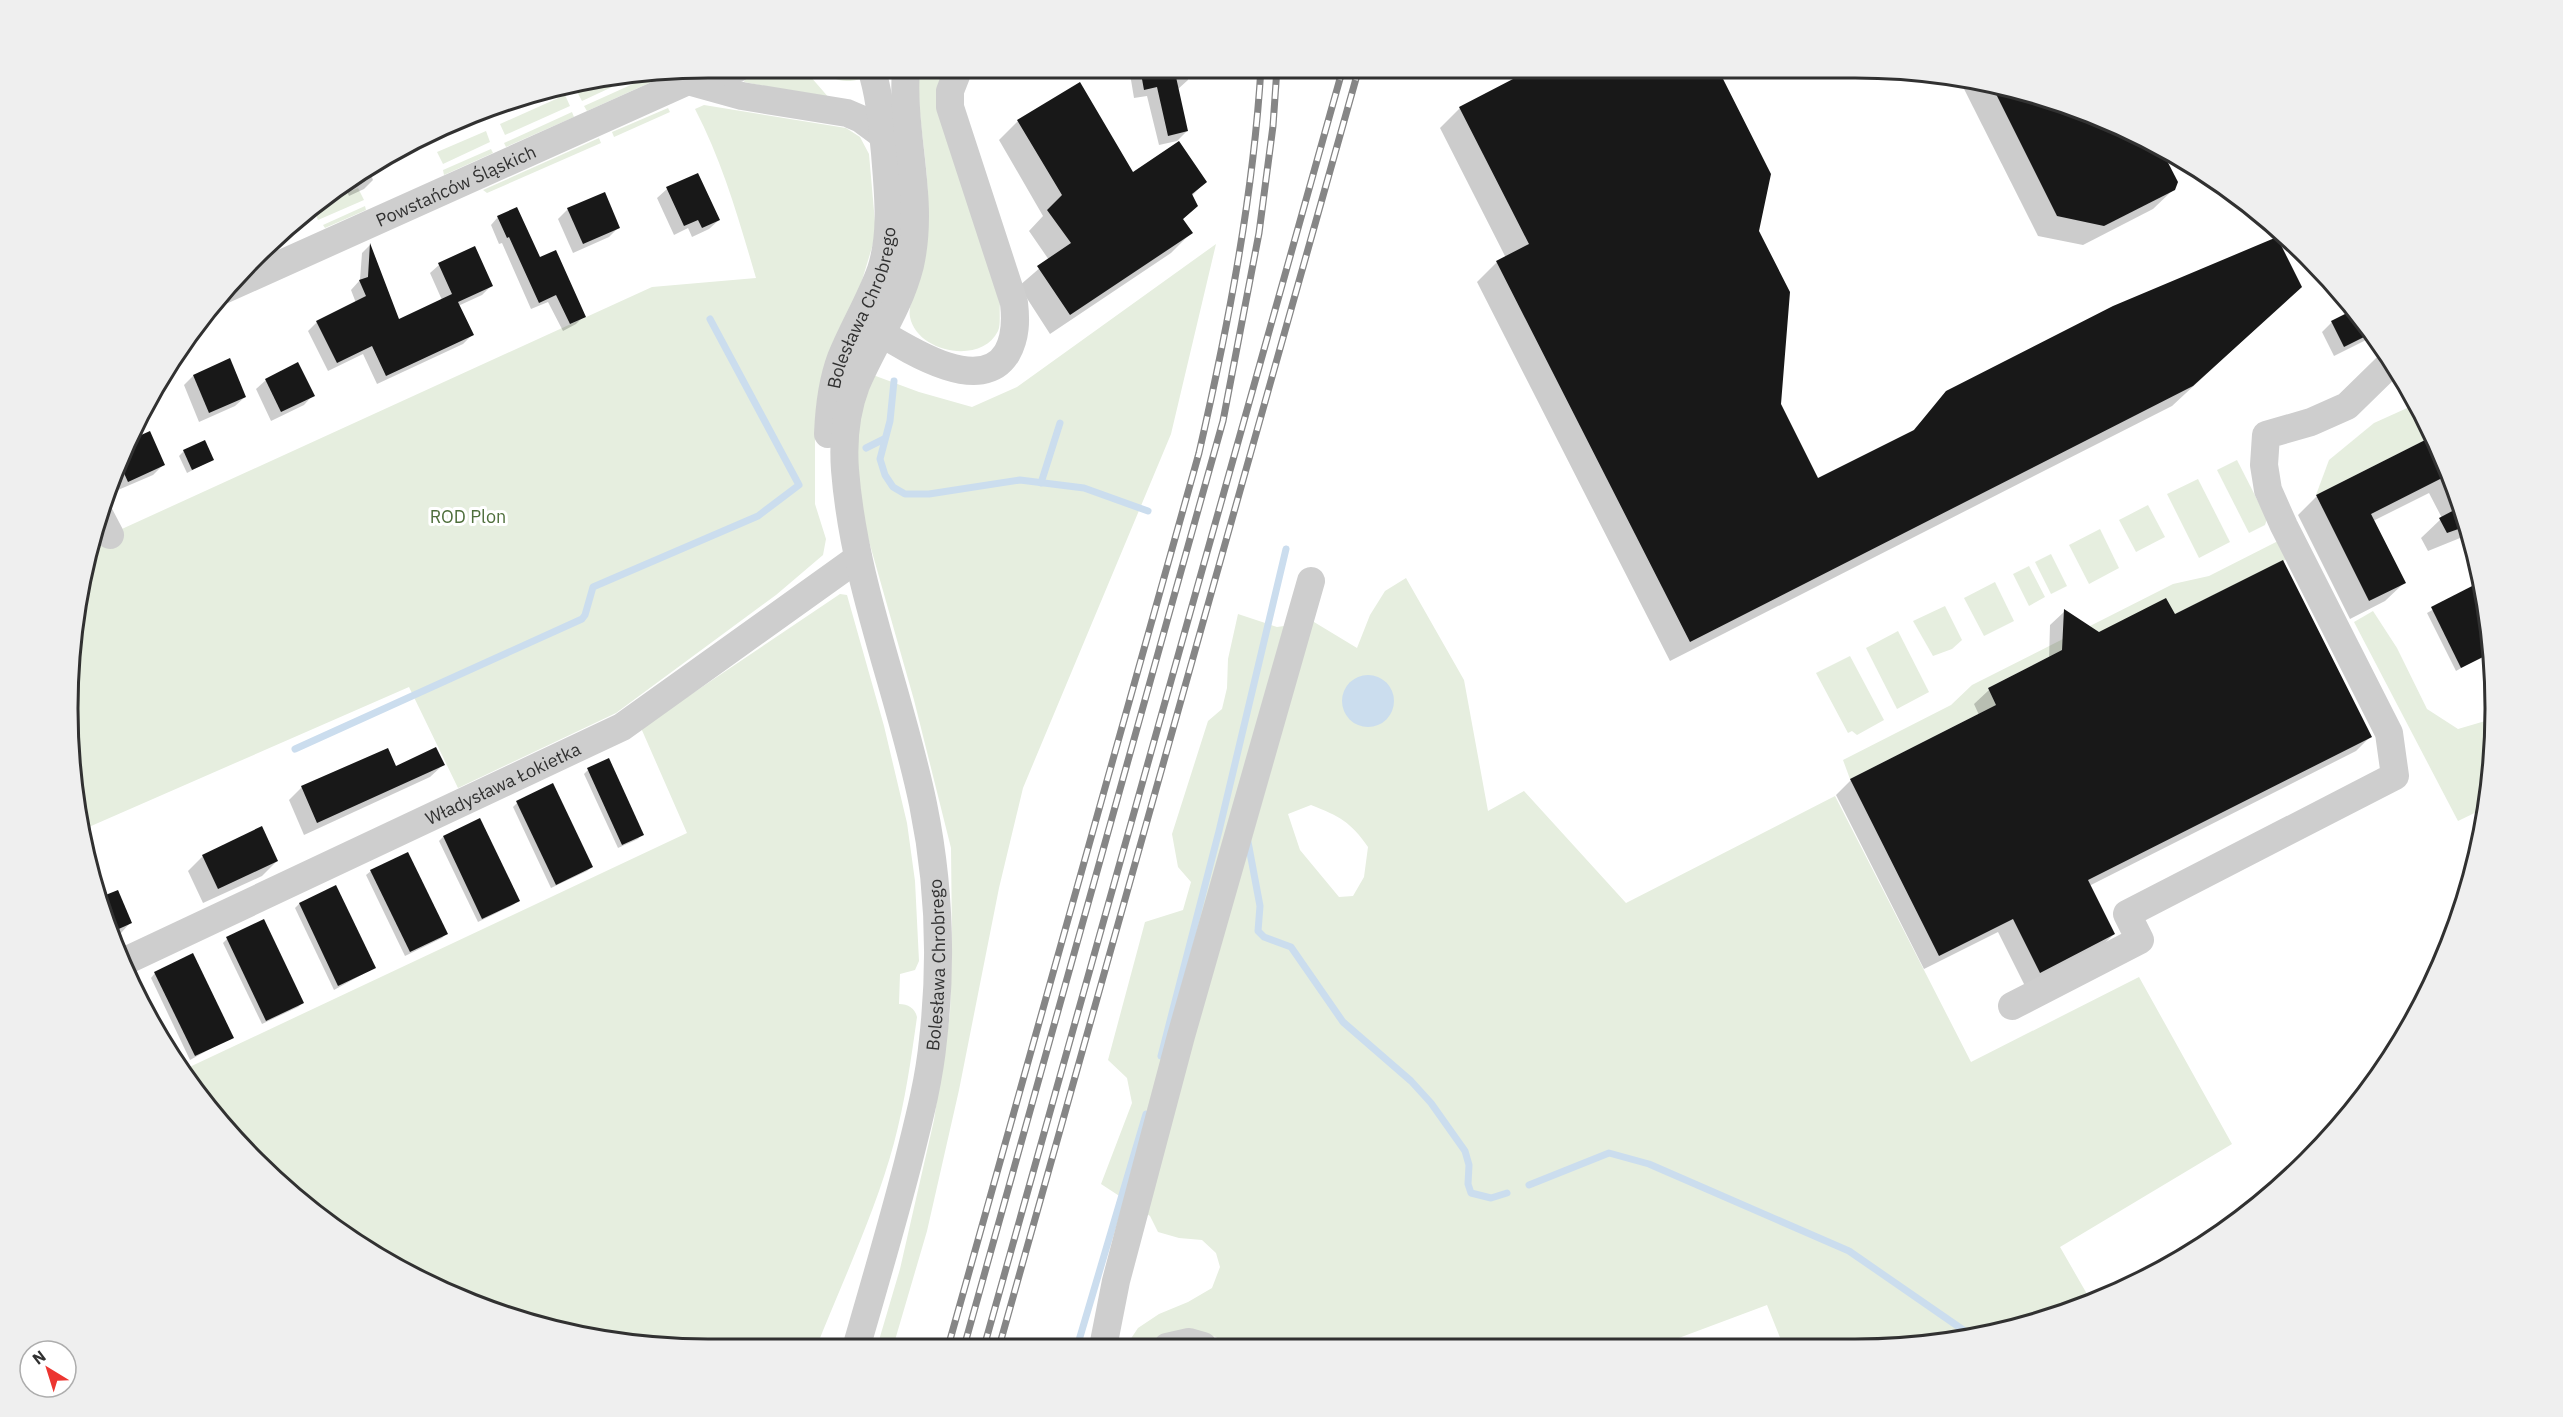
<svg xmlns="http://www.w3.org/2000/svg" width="2563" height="1417" font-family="'IBM Plex Sans',sans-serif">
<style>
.green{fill:#e6eedf;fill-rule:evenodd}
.water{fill:#cbddee}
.shadow{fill:#0003}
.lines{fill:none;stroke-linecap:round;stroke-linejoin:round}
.stream{stroke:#cbddee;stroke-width:7}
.building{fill:#181818}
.minor{stroke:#cecece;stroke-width:28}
.rail-casing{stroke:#868686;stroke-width:7}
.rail{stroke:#fff;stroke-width:4.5;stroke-dasharray:14;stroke-linecap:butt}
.labels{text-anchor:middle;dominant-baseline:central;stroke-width:6;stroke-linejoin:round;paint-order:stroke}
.street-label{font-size:18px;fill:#313131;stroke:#fff}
.park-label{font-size:18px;fill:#4f6f3c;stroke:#fff}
.rim{fill:none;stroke:#313131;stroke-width:3}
</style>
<rect width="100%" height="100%" fill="#fff"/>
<g class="green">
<path d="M 770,68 L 803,68 L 830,99 L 744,82 L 745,79 Z"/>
<path d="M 822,68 L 855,68 L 862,79 C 844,83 834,82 822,68 Z"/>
<path d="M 919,68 L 945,68 L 1000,304 C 999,312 1001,324 998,331 C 982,365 917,353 910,317 C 907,304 920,279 921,264 C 924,246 928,227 928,209 C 929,162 916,115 919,68 Z"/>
<path d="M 655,74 L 658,79 L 587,111 L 584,106 Z"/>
<path d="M 603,78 L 607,78 L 612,87 L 582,101 L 576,90 Z"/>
<path d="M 565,95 L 570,106 L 505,135 L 500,124 Z"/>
<path d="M 704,105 L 846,128 L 860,137 L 869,154 L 876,234 L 815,436 L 815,504 L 826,539 L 823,555 L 776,595 L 616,713 L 458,788 L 409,687 L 82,830 L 69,751 L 69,666 L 89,544 L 652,287 L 756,278 C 739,220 723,163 695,109 Z"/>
<path d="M 668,108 L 670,112 L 614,137 L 612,132 Z"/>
<path d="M 572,112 L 574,117 L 506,147 L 504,143 Z"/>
<path d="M 486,131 L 490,142 L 443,164 L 437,152 Z"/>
<path d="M 599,138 L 601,143 L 487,193 L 483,190 Z"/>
<path d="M 491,149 L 493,153 L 444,175 L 443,170 Z"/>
<path d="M 358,188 L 364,200 L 318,220 L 313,208 Z"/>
<path d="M 365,206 L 366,210 L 325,228 L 323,225 Z"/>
<path d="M 1216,244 L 1171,434 L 1023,788 L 999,888 L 959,1090 L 927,1231 L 893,1347 L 877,1347 L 900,1269 L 934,1120 L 950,1014 L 952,939 L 951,848 L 914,700 L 857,499 L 858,410 L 873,375 L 919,392 L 972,407 L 1017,387 Z"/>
<path d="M 2416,404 L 2433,436 L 2316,495 L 2329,460 L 2374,423 Z"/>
<path d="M 2237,460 L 2267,519 L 2265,525 L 2249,533 L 2217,470 Z"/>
<path d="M 2198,479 L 2230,542 L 2199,558 L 2167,494 Z"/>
<path d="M 2148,505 L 2165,537 L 2136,552 L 2119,520 Z"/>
<path d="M 2100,529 L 2119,568 L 2089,584 L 2069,545 Z"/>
<path d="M 2282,539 L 2291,557 L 2175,614 L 2099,632 L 2090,626 L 2173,584 L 2209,576 Z"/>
<path d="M 2051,554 L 2067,586 L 2051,594 L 2035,562 Z"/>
<path d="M 2029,566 L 2045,597 L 2029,606 L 2013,574 Z"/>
<path d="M 1406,578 L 1464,680 L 1488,811 L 1524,791 L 1626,903 L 1835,796 L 1971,1062 L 2139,977 L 2232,1144 L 2060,1247 L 2091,1301 L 2061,1315 L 1938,1344 L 1783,1345 L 1767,1305 L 1660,1345 L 1226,1346 L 1216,1337 L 1191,1332 L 1159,1336 L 1143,1347 L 1129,1347 L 1128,1343 L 1138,1328 L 1159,1314 L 1188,1302 L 1212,1288 L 1220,1267 L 1216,1253 L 1202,1240 L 1179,1238 L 1158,1232 L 1150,1216 L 1101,1184 L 1132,1103 L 1127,1078 L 1108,1060 L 1145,922 L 1183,910 L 1191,882 L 1178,867 L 1172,834 L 1208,721 L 1222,709 L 1227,688 L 1228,659 L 1238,614 L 1277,627 L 1314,622 L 1357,648 L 1370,615 L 1385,591 ZM 1311,805 C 1339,816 1351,822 1368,847 L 1364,877 L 1353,896 L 1339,897 L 1300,850 L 1288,814 Z"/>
<path d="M 1995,582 L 2014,621 L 1984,636 L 1964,598 Z"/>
<path d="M 840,594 L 847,595 L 884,726 L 907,823 L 915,881 L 919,961 L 915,970 L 900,974 L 899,1004 C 908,1004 915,1008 917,1017 C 911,1060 905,1102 894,1143 C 875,1213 843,1280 816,1348 L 667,1348 L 542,1328 L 388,1264 L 318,1217 L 227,1131 L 181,1071 L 687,833 L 641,728 Z"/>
<path d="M 1945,606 L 1962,640 L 1952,649 L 1933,656 L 1913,621 Z"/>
<path d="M 2373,611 L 2397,648 L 2427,709 L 2458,729 L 2492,719 L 2490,792 L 2487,807 L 2458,821 L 2354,622 Z"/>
<path d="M 1898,631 L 1929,692 L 1897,709 L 1866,648 Z"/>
<path d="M 2063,639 L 2062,650 L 1988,688 L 1996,705 L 1850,779 L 1843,760 L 1951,705 L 1972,685 Z"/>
<path d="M 1850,656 L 1884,720 L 1857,735 L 1852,731 L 1848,733 L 1816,673 Z"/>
</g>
<circle class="water" cx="1368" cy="701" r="26"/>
<g class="shadow">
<path d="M 1129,68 L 1186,68 L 1188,80 L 1178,89 L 1187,131 L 1177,141 L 1159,145 L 1147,96 L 1134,98 Z"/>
<path d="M 1537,68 L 1716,69 L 1770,174 L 1757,231 L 1780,404 L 1818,480 L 1909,435 L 1947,393 L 2280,306 L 2172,406 L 1670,661 L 1477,282 L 1497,262 L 1506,258 L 1440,128 L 1460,108 Z"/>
<path d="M 1959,79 L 2021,89 L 2174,189 L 2153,209 L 2083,245 L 2038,236 Z"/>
<path d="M 1018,121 L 1133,174 L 1205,182 L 1192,196 L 1196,206 L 1182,220 L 1191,233 L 1171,253 L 1050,334 L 1019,286 L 1049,260 L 1029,231 L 1043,216 L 999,140 Z"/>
<path d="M 368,167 L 373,180 L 364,189 L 349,196 L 343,183 Z"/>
<path d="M 667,189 L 719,220 L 709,229 L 692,237 L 688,228 L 674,235 L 657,198 Z"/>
<path d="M 568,209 L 618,228 L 609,237 L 573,253 L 558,219 Z"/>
<path d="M 498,217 L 539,259 L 584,316 L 576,324 L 563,331 L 548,302 L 531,309 L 502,243 L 499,244 L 491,225 Z"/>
<path d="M 370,245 L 398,321 L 442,300 L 430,273 L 439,265 L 491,286 L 482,295 L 458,306 L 472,335 L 463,344 L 377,384 L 363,354 L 328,371 L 308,331 L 317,322 L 356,303 L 351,290 L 360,280 L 362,253 Z"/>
<path d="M 2359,314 L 2374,336 L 2334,356 L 2322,332 L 2332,322 L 2346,315 L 2348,320 Z"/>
<path d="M 193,376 L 245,397 L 235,406 L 199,422 L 184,385 Z"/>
<path d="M 266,380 L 313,395 L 304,405 L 271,421 L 256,389 Z"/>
<path d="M 2434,437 L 2470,534 L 2428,551 L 2421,538 L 2442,518 L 2429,493 L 2373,521 L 2404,583 L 2385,601 L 2350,619 L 2298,515 L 2316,497 Z"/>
<path d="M 131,441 L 163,465 L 153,475 L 118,490 L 112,476 L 120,457 L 123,455 L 124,448 Z"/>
<path d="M 184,451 L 212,460 L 187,473 L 179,456 Z"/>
<path d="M 2480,583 L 2489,634 L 2484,637 L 2491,651 L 2456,671 L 2427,613 Z"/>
<path d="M 2065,611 L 2099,634 L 2174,616 L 2371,736 L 2356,751 L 2089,886 L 2114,934 L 2099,949 L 2025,986 L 1998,932 L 1924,969 L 1836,795 L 1851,780 L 1979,715 L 1974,704 L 1989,690 L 2049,659 L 2050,625 Z"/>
<path d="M 443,765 L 430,777 L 304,835 L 289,800 L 302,787 L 395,768 Z"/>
<path d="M 588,770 L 642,834 L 638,839 L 618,848 L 584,774 Z"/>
<path d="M 517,803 L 592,867 L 587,871 L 551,888 L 513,807 Z"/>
<path d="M 443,837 L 518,901 L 513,905 L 478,922 L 439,841 Z"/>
<path d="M 203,856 L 277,861 L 262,876 L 203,903 L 188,871 Z"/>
<path d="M 371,871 L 446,934 L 442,938 L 405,956 L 366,875 Z"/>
<path d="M 335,887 L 374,968 L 334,990 L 295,908 L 299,904 Z"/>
<path d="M 117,892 L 130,923 L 121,933 L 111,937 L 98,900 Z"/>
<path d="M 227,939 L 303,1003 L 298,1007 L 262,1024 L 223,943 Z"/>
<path d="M 155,973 L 232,1037 L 190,1060 L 151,978 Z"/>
</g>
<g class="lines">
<g class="stream">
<path d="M 894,381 L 890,421 L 880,459 L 885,475 L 893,487 L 905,494 L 929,494 L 1020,480 L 1084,488 L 1148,511"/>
<path d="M 866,448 L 884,439"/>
<path d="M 1041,483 L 1060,423"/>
<path d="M 295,749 L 582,619 L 585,615 L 593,587 L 758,516 L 799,485 L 710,319"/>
<path d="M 1248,842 L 1260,906 L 1258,931 L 1264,937 L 1291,947 L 1343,1022 L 1411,1081 L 1431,1103 L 1465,1151 L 1469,1165 L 1468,1184 L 1471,1193 L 1491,1198 L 1507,1193"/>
<path d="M 1161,1056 L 1219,831 L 1286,549"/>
<path d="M 1529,1185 L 1609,1153 L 1649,1164 L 1849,1251 L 1972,1336"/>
<path d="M 1077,1347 L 1146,1114"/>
</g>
</g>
<g class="building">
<path d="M 1140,68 L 1174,68 L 1188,131 L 1168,136 L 1157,87 L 1144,90 Z"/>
<path d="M 1534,68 L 1718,69 L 1771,174 L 1759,231 L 1790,292 L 1781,404 L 1818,478 L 1914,430 L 1946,391 L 2113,306 L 2277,237 L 2302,287 L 2193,386 L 1690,642 L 1496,261 L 1529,244 L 1459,107 Z"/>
<path d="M 1080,82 L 1133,172 L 1179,141 L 1207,182 L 1192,194 L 1198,206 L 1183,219 L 1193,233 L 1070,315 L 1037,266 L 1071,243 L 1047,210 L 1062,195 L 1017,120 Z"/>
<path d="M 1991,84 L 2021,89 L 2160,147 L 2178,182 L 2175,190 L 2104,226 L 2057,216 Z"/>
<path d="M 698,173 L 720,220 L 702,228 L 698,220 L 684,226 L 666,187 Z"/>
<path d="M 605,192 L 620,228 L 583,244 L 567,208 Z"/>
<path d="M 517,207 L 540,257 L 556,250 L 586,317 L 570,324 L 556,295 L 539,303 L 509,237 L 507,238 L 497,216 Z"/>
<path d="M 370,243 L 399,319 L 452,294 L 438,263 L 475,246 L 493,286 L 458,302 L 474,335 L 386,376 L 372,346 L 337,363 L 316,321 L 366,296 L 359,280 L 368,277 Z"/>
<path d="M 2347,313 L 2349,318 L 2358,313 L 2372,333 L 2344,347 L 2331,321 Z"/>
<path d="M 230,358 L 246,397 L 209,413 L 193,375 Z"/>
<path d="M 298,362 L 315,396 L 281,412 L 265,379 Z"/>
<path d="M 150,431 L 165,465 L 128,482 L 118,460 L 121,455 L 134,449 L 130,440 Z"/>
<path d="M 2433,436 L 2448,475 L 2371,514 L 2406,583 L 2369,601 L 2316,495 Z"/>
<path d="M 205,440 L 214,460 L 192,470 L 183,450 Z"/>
<path d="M 2460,507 L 2467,526 L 2447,533 L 2439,518 Z"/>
<path d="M 2283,560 L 2372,737 L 2088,880 L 2115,934 L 2040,973 L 2013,919 L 1939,956 L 1850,779 L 1996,705 L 1988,688 L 2062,650 L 2064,609 L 2099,632 L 2166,598 L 2175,614 Z"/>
<path d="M 2480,582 L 2491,653 L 2461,668 L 2431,607 Z"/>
<path d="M 436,747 L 445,765 L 317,823 L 301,786 L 388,748 L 396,766 Z"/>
<path d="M 609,758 L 644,835 L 622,845 L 587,768 Z"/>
<path d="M 553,783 L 593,867 L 556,885 L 516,801 Z"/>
<path d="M 480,818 L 520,901 L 482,919 L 443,836 Z"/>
<path d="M 262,826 L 278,861 L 218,889 L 202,855 Z"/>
<path d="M 408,852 L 448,934 L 410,952 L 370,870 Z"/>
<path d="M 336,885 L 376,968 L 338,986 L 299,903 Z"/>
<path d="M 118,890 L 132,923 L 112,932 L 98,898 Z"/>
<path d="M 264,919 L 304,1003 L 266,1021 L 226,937 Z"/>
<path d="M 193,953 L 234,1038 L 195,1056 L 154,972 Z"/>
</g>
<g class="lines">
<g class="minor">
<path d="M 688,81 L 742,96 L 847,113 L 861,119 L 884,136"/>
<path id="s1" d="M 223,290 L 688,81 L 738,68"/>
<path d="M 866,324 C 897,342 979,400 1007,353 C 1016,337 1016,320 1014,303 L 950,107 L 950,91 L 959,68"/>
<path id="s2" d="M 828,434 C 829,409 832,382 841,358 C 853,328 870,301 881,270 C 893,232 888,193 885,153 C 882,124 880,96 871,68"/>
<path d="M 99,514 L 110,535"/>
<path id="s3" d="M 121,963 L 622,727 L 858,558"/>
<path d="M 2012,1006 L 2140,940 L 2127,914 L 2395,776 L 2389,733 L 2284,526 L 2268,490 L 2264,465 L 2266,435 L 2311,422 L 2347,406 L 2391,363"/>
<path d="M 1103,1347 L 1116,1281 L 1181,1036 L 1311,581"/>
<path d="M 1167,1347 L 1189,1342 L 1203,1346"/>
<path id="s4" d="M 856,1348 C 874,1286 892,1225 908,1163 C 918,1123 929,1082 933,1040 C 942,962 939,882 923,804 C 900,692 854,585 845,470 C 843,442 846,411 856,385 C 873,344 899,309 910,265 C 925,199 901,134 906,68"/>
</g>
<defs>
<g id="rail">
<path d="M 948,1347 L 1199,453 C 1228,326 1253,198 1261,68"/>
<path d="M 964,1347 L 1223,421 L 1259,233 L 1273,126 L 1277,68"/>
<path d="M 984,1347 L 1343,68"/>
<path d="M 999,1347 L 1359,68"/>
</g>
</defs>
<use href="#rail" class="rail-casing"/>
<use href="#rail" class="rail"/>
</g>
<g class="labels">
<g class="street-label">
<text stroke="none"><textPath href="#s1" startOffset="255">Powstańców Śląskich</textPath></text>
<text stroke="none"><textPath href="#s2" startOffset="132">Bolesława Chrobrego</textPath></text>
<text stroke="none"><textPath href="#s3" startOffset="422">Władysława Łokietka</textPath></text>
<text stroke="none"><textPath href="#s4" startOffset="393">Bolesława Chrobrego</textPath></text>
</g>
<g class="park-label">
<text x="468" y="516">ROD Plon</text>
</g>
</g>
<path d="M0 0H2563V1417H0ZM708 78H1855A630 630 0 0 1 2485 708V709A630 630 0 0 1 1855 1339H708A630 630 0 0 1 78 709V708A630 630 0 0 1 708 78Z" fill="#efefef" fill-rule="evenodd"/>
<path class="rim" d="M708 78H1855A630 630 0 0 1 2485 708V709A630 630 0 0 1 1855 1339H708A630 630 0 0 1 78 709V708A630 630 0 0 1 708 78Z"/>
<g transform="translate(48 1369) rotate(322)"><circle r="28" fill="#ffffff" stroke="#adadad" stroke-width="1.5"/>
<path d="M0-4.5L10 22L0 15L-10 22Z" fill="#ec3530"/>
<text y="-9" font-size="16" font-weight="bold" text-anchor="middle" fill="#313131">N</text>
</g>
</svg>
